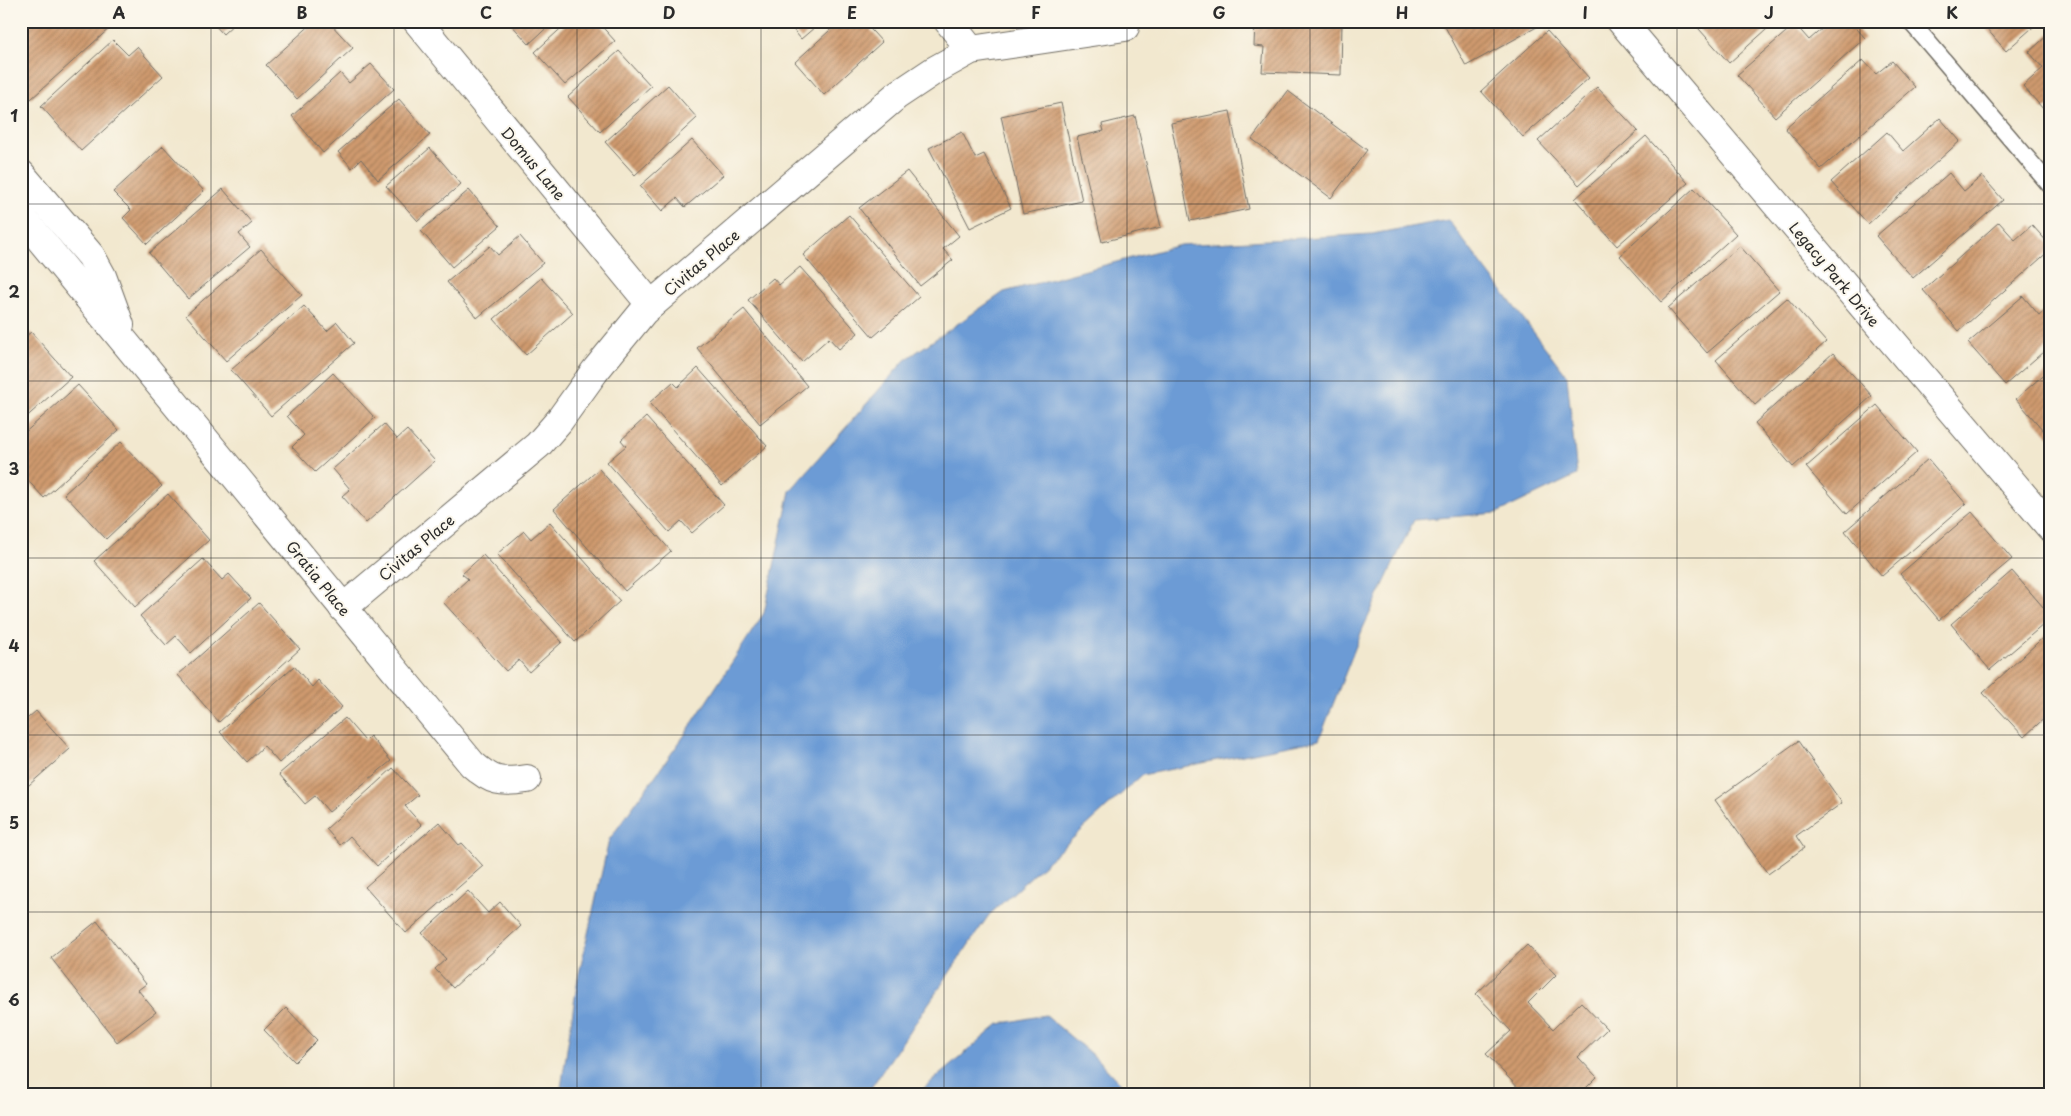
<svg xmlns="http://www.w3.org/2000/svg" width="2071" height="1116" font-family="'Playpen Sans',sans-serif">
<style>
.water{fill:#6c9bd5;stroke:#4c6380}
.building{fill:url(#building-hatch)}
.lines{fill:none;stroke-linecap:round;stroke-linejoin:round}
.service-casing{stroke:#716d64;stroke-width:19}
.minor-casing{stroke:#716d64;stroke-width:30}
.service{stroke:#fff;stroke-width:16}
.minor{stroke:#fff;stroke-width:28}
.grid{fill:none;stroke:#2b2b2b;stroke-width:1;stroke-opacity:0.55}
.labels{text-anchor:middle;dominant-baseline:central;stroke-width:4;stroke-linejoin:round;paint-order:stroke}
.street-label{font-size:15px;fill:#2b2b2b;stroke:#fbf7ec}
.neatline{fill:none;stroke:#2b2b2b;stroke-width:2}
.grid-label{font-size:16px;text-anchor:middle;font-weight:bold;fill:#2b2b2b}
</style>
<defs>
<pattern id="building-hatch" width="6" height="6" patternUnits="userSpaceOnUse" patternTransform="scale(1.25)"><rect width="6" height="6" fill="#cf9a6e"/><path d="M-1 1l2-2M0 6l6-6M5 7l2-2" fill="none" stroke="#a87e5b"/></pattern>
</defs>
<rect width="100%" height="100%" fill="#fbf7ec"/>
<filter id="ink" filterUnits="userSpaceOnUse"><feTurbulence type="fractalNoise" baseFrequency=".02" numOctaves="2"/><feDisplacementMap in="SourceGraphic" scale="10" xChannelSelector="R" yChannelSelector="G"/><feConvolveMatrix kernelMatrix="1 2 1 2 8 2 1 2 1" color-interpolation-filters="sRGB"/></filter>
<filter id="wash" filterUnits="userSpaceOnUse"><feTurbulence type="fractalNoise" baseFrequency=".0096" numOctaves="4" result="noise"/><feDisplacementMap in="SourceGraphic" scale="20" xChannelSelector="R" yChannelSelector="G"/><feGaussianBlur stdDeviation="1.12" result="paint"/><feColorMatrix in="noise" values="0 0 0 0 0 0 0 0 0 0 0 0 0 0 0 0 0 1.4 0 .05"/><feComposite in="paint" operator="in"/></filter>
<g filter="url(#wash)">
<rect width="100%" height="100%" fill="#f2e8cf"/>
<g class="water">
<path d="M 1448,220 L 1567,376 L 1577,475 L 1497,513 L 1414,520 L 1363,628 L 1319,740 L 1142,775 L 989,915 L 866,1095 L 564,1095 L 561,1088 L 578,978 L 609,840 L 684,736 L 764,613 L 790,491 L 905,360 L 1004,292 L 1180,245 L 1372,234 Z"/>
<path d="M 1045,1015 L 1096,1058 L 1131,1095 L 918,1095 L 924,1088 L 999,1024 Z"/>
</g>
<g id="blocks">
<g class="building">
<path d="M 28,21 L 108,21 L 112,26 L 31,99 L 21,89 L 21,27 Z"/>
<path d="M 211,21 L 237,21 L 223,34 Z"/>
<path d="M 315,21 L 328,21 L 353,48 L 297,99 L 266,65 Z"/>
<path d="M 508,21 L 554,21 L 529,44 Z"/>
<path d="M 569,21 L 597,21 L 615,41 L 565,85 L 535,52 Z"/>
<path d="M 768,21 L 785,21 L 775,29 Z"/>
<path d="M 786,21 L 822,21 L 801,39 Z"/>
<path d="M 840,21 L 863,21 L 882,42 L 824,95 L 795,62 Z"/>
<path d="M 1255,21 L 1342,21 L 1341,75 L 1262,72 L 1264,47 L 1254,46 Z"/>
<path d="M 1442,21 L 1543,21 L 1544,23 L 1466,66 Z"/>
<path d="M 1692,21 L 1776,21 L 1729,63 Z"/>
<path d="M 1831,21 L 1850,21 L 1865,38 L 1775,117 L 1737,75 L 1795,24 L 1809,40 Z"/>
<path d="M 1993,21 L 2040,21 L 2006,51 L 1986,28 Z"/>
<path d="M 1547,31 L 1589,78 L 1523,137 L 1481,91 Z"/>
<path d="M 2050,33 L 2050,105 L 2044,110 L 2023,86 L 2043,68 L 2029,52 Z"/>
<path d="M 113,40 L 128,55 L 137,47 L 163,76 L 81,151 L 41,106 Z"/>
<path d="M 619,51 L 651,86 L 600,132 L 568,97 Z"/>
<path d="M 1863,60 L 1876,74 L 1892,61 L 1915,87 L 1821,169 L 1785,128 Z"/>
<path d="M 371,64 L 394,89 L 323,153 L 292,116 L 340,73 L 349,83 Z"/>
<path d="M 668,85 L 697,118 L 635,175 L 605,142 Z"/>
<path d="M 1597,87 L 1638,131 L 1579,185 L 1538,141 Z"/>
<path d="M 1288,91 L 1367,150 L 1331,198 L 1252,139 Z"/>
<path d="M 399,99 L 430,135 L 378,180 L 361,159 L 352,168 L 338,152 Z"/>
<path d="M 1061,103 L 1082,201 L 1023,214 L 1001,116 Z"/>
<path d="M 1230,111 L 1249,209 L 1190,221 L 1171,123 Z"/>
<path d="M 1135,116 L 1161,227 L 1102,242 L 1077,137 L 1104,131 L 1102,124 Z"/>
<path d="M 1940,118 L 1960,141 L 1868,224 L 1831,182 L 1887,132 L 1903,151 Z"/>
<path d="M 962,132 L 975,158 L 984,154 L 1011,208 L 970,228 L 929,148 Z"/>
<path d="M 1646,136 L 1688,183 L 1617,246 L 1575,199 Z"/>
<path d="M 692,140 L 723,175 L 685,207 L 677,198 L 662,211 L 640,186 Z"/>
<path d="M 163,146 L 204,191 L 147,244 L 123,218 L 131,210 L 113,192 Z"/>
<path d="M 430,148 L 461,184 L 418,221 L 386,186 Z"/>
<path d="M 907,171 L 959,236 L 943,249 L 953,260 L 920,286 L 859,208 Z"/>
<path d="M 1949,173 L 1964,191 L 1982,176 L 2003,200 L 1913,278 L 1876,236 Z"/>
<path d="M 1694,188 L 1736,234 L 1661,302 L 1620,256 Z"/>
<path d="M 223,189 L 252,223 L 239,234 L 250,247 L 188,299 L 149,253 Z"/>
<path d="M 469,190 L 500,226 L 452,267 L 421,231 Z"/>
<path d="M 849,215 L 919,297 L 873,337 L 803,255 Z"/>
<path d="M 1999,222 L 2015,240 L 2032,225 L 2050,245 L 2050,250 L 1959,331 L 1923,290 Z"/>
<path d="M 520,236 L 543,263 L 477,318 L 447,282 L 490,246 L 498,255 Z"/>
<path d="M 1740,246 L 1779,291 L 1707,353 L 1668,308 Z"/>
<path d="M 261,249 L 302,295 L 226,361 L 186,315 Z"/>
<path d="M 800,267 L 858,333 L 839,349 L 829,338 L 802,362 L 748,300 L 773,278 L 779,285 Z"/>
<path d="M 541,278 L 573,313 L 526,355 L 494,319 Z"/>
<path d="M 2023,296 L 2039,315 L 2050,306 L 2050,346 L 2005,385 L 1968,343 Z"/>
<path d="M 1787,298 L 1826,342 L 1755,405 L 1716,360 Z"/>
<path d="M 304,306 L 327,331 L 337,322 L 354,343 L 271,416 L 231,370 Z"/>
<path d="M 744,309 L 807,386 L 760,424 L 697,348 Z"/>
<path d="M 31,332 L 71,377 L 21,422 L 21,340 Z"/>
<path d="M 1833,353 L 1872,396 L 1793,467 L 1755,423 Z"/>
<path d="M 698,368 L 767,446 L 722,486 L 649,403 L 673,382 L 678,387 Z"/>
<path d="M 2050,369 L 2050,438 L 2016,399 Z"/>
<path d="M 333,373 L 375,418 L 315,472 L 292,447 L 304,435 L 287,416 Z"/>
<path d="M 78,385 L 119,430 L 44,498 L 21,473 L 21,436 Z"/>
<path d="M 1877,405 L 1917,452 L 1847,514 L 1806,467 Z"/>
<path d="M 646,417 L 724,505 L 692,533 L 681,521 L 669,532 L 607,462 L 626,446 L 621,440 Z"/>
<path d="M 384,424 L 397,439 L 407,430 L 435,461 L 366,523 L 342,496 L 350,489 L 333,469 Z"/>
<path d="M 121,442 L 162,486 L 106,539 L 64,494 Z"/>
<path d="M 1928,459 L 1966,504 L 1882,576 L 1845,531 Z"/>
<path d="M 599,469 L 671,551 L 625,591 L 554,509 Z"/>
<path d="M 168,494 L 209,540 L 135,607 L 94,561 Z"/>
<path d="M 1972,512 L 2012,559 L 1939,620 L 1900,574 Z"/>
<path d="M 550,522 L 620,601 L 575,642 L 497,554 L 524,531 L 531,539 Z"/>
<path d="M 483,555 L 562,642 L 529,672 L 519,660 L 506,671 L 443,602 L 468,579 L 462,574 Z"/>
<path d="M 203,559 L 222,580 L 229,574 L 251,598 L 191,653 L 176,636 L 166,645 L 140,616 Z"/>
<path d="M 2012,571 L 2050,615 L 2050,619 L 1990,670 L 1951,624 Z"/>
<path d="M 259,603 L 300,649 L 219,722 L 178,675 Z"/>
<path d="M 2050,631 L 2050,713 L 2024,737 L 1983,693 Z"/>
<path d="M 294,666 L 312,687 L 318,680 L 342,707 L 279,763 L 264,746 L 247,762 L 220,732 Z"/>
<path d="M 36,711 L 70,749 L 21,792 L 21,724 Z"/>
<path d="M 345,718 L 365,741 L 370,736 L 391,761 L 329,812 L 315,796 L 305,804 L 279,774 Z"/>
<path d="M 1798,741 L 1842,803 L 1796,836 L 1804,848 L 1768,874 L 1715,800 Z"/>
<path d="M 393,768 L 418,795 L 405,806 L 422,825 L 377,866 L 350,836 L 340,845 L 326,829 Z"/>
<path d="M 439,822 L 459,845 L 462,843 L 483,866 L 406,933 L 365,887 Z"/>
<path d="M 468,891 L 488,913 L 500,902 L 521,926 L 453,988 L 435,969 L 446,959 L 422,933 Z"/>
<path d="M 97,921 L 146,984 L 138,990 L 156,1012 L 117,1042 L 51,958 Z"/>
<path d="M 1527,945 L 1556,975 L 1528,1003 L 1553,1029 L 1581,1002 L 1607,1029 L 1578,1057 L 1597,1077 L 1579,1095 L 1525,1095 L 1486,1054 L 1511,1031 L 1476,994 Z"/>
<path d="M 286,1008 L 317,1040 L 295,1062 L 264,1030 Z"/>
</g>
</g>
</g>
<g filter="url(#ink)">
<use href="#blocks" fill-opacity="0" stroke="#716d64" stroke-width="1"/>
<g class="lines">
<defs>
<path id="service" d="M 1910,21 L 2050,185"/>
<g id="minor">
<path d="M 417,21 L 651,305"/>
<path d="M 948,21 L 971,50"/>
<path d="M 1621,21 L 2050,527"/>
<path d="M 21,174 L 91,256 L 102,276 L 120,325"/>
<path d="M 21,216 L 472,764 C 492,782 501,783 527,779"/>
<path d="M 343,608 L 538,445 L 559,421 L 595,371 L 644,311 L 896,96 L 935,70 L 971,50 L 1125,27"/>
</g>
</defs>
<use href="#service" class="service-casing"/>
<use href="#minor" class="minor-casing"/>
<use href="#service" class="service"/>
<use href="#minor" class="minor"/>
</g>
</g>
<path class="grid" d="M 211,21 L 211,1095M 394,21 L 394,1095M 577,21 L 577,1095M 761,21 L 761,1095M 944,21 L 944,1095M 1127,21 L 1127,1095M 1310,21 L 1310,1095M 1494,21 L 1494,1095M 1677,21 L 1677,1095M 1860,21 L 1860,1095M 21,204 L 2050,204M 21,381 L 2050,381M 21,558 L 2050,558M 21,735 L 2050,735M 21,912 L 2050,912"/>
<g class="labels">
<g class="street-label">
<text transform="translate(534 163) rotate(50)">Domus Lane</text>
<text transform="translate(701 262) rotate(-40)">Civitas Place</text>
<text transform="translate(1835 274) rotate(50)">Legacy Park Drive</text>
<text transform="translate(416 547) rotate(-40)">Civitas Place</text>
<text transform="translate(319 578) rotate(51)">Gratia Place</text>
</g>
</g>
<rect width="2071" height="1116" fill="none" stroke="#fbf7ec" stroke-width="55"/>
<rect x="28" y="28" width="2016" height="1060" class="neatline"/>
<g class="grid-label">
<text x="119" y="19">A</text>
<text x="302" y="19">B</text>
<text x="486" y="19">C</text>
<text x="669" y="19">D</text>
<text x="852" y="19">E</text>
<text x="1036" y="19">F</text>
<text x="1219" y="19">G</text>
<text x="1402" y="19">H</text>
<text x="1585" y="19">I</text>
<text x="1769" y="19">J</text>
<text x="1952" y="19">K</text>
<text x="14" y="122">1</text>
<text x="14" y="298">2</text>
<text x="14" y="475">3</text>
<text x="14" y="652">4</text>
<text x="14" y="829">5</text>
<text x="14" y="1006">6</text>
</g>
</svg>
